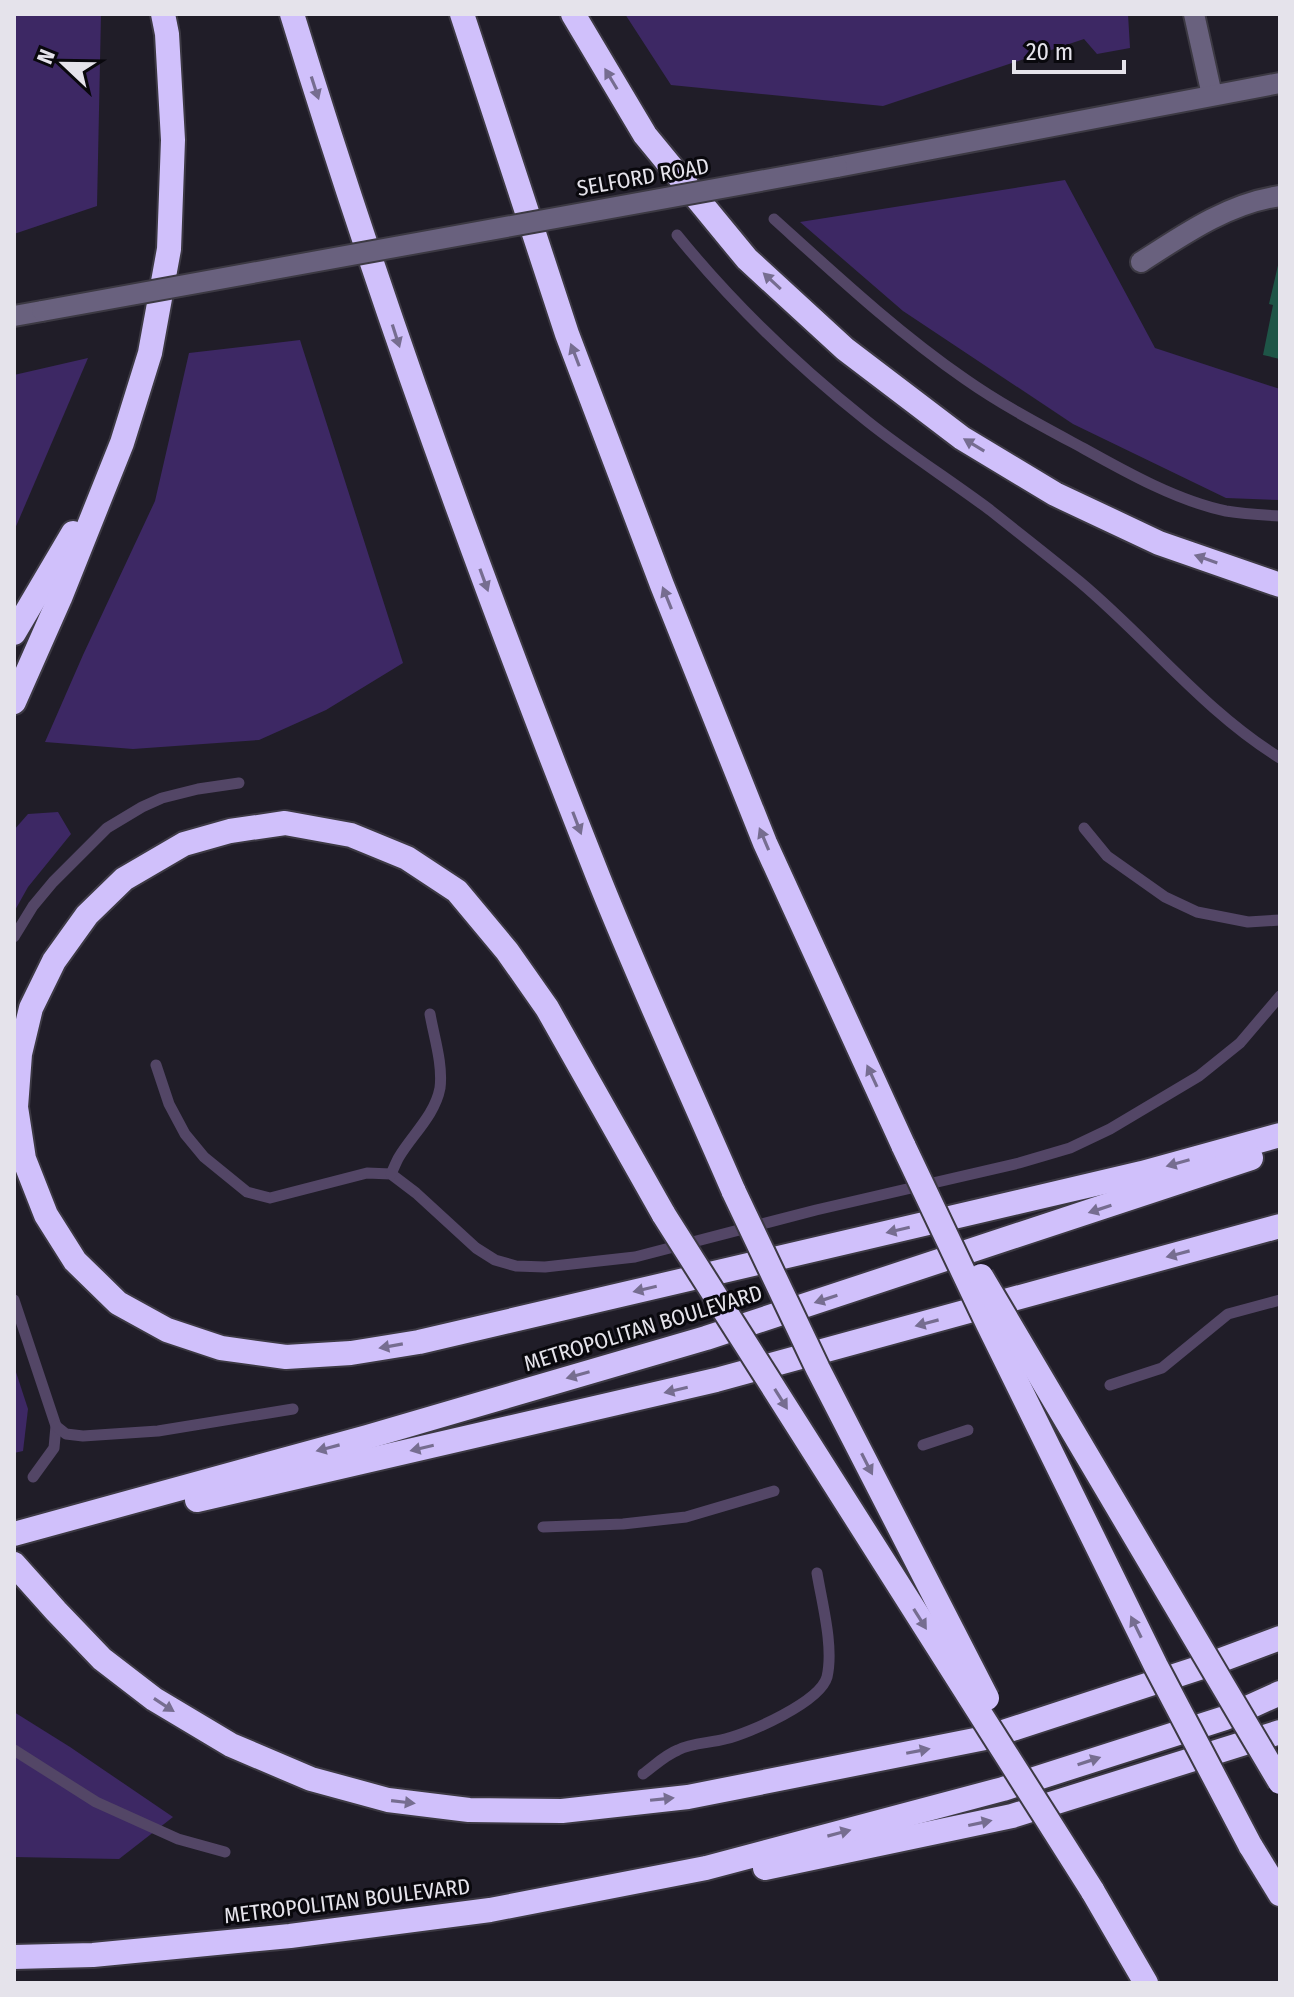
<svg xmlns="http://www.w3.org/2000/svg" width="1294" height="1997" font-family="'Fira Sans Condensed',sans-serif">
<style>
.green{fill:#3d2864}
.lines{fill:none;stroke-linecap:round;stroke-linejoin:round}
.stream{stroke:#534666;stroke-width:11}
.building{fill:#1e5547}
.minor-casing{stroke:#3c3943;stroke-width:24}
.tertiary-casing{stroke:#3c3943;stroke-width:24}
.motorway-casing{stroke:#3c3943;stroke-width:28}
.minor{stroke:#69617e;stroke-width:20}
.tertiary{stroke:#69617e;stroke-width:20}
.motorway{stroke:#d0c0fb;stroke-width:24}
.tertiary-bridge-casing{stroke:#3c3943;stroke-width:24;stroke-linecap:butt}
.motorway-bridge-casing{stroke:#3c3943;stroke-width:28;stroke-linecap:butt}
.tertiary-bridge{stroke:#69617e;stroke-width:20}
.motorway-bridge{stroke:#d0c0fb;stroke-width:24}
.oneway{fill:#766d90}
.labels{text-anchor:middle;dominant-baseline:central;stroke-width:6;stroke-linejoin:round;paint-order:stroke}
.street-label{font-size:22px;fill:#e5e3eb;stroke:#09080d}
</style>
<rect width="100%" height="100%" fill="#201d28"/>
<g class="green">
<path d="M 14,14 L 101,14 L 97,206 L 14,234 Z"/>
<path d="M 625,14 L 1128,14 L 1130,48 L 1097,54 L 1084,39 L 883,106 L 671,85 Z"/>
<path d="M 1065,180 L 1155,348 L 1280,389 L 1280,500 L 1226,498 L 1073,424 L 903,311 L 800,222 Z"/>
<path d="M 300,340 L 403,663 L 326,710 L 259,740 L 133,749 L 45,742 L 83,655 L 155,501 L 189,353 Z"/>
<path d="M 88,358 L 14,531 L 14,375 Z"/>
<path d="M 58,812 L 71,834 L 28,887 L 14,912 L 14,830 L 28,814 Z"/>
<path d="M 14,1366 L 28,1409 L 23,1451 L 14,1453 Z"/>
<path d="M 14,1712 L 70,1747 L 173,1817 L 119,1859 L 14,1857 Z"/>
</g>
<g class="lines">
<g class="stream">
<path d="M 774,219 C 836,275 897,332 965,379 C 1002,405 1042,426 1081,447 C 1124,471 1177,501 1226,511 C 1244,514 1262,515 1280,516"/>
<path d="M 677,235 C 733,304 798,366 867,421 C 907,453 950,480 990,510 C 1020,534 1051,558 1080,582 C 1148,639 1204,711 1280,758"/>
<path d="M 1084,828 L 1107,856 L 1165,897 L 1197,912 L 1248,922 L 1280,920"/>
<path d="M 14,937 L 33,906 L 53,882 L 107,828 L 142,807 L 162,798 L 198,789 L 239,783"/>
<path d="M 156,1065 L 169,1104 L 185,1134 L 204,1157 L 247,1192 L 270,1198 L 367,1173 L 391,1174 L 416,1193 L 476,1248 L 495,1260 L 516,1266 L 545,1267 L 635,1257 L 816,1210 L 1019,1163 L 1070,1148 L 1110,1129 L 1199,1076 L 1240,1043 L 1280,996"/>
<path d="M 391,1174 C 394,1168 396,1162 399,1157 C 412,1135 435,1115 440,1088 C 443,1064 434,1037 430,1014"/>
<path d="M 14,1300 L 56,1426 L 54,1448 L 33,1477"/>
<path d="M 1110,1385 L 1162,1368 L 1228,1314 L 1280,1300"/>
<path d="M 56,1426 L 66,1434 L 83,1436 L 158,1431 L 293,1409"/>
<path d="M 923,1445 L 968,1430"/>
<path d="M 543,1527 L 623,1524 L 686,1517 L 774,1491"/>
<path d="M 14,1750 L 96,1802 L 178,1839 L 225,1852"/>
<path d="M 643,1774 C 654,1766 665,1755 678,1750 C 691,1743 711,1743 725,1739 C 750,1733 820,1702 827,1677 C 834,1647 822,1603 817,1573"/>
</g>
</g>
<path class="building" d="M 1279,261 L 1280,261 L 1280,359 L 1263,355 L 1273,305 L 1269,304 Z"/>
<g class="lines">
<defs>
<g id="minor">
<path d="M 1194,14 L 1212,95"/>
<path d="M 1141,262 C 1184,234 1229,203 1280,196"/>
</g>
<g id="tertiary">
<path d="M 837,167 L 1280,83"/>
<path d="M 14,316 L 42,311"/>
</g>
<g id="motorway">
<path d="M 292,14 C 381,306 486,594 599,879 C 641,984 689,1088 734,1192"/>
<path d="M 462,14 L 567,334 L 662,585 L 765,843 L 904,1147"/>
<path d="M 573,14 L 645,135 L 747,259 L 845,349 L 962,438 L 1055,494 L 1159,543 L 1280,585"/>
<path d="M 14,633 L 73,533"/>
<path d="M 14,702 L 60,598 L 122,443 L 150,353 L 169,249 L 173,140 L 167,34 L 163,14"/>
<path d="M 664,1215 L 547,1008 L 507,951 L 457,891 L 407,858 L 351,835 L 285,823 L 230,831 L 184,844 L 124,879 L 87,915 L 54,961 L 31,1008 L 20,1054 L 16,1107 L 24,1159 L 46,1215 L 75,1261 L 118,1303 L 167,1330 L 221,1348 L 286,1357 L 351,1353 L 419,1342 L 1142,1173 L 1280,1135"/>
<path d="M 197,1500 L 716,1380 L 1280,1226"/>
<path d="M 14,1534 L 367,1437 L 706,1338 L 1251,1158"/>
<path d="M 14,1564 L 56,1611 L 102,1659 L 154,1699 L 231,1745 L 311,1779 L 388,1800 L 469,1810 L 562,1811 L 688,1797 L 985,1738 L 1205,1666 L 1280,1638"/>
<path d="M 1250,1845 L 1280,1894"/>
<path d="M 765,1868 L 1012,1816 L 1280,1732"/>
<path d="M 1092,1890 L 1146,1983"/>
<path d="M 14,1957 L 93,1955 L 290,1936 L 490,1910 L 706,1868 L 1003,1789 L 1225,1718 L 1280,1693"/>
</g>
</defs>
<use href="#minor" class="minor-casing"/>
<use href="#tertiary" class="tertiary-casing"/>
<use href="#motorway" class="motorway-casing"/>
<use href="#minor" class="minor"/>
<use href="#tertiary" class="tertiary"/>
<use href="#motorway" class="motorway"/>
<defs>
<path id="tertiary-bridge" d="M 42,311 L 837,167"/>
<g id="motorway-bridge">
<path d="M 904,1147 L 988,1324 L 1156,1666 L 1250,1845"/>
<path d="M 734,1192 L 818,1369 L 987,1698"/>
<path d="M 664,1215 L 1092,1890"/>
<path d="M 981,1276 L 1280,1782"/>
</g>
</defs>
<use href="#tertiary-bridge" class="tertiary-bridge-casing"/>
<use href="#motorway-bridge" class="motorway-bridge-casing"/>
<use href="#tertiary-bridge" class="tertiary-bridge"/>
<use href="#motorway-bridge" class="motorway-bridge"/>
</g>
<defs><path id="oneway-solid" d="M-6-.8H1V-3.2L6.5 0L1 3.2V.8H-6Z" transform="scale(2)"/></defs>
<g class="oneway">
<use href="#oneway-solid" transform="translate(611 79) rotate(-121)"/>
<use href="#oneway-solid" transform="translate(315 88) rotate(72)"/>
<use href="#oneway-solid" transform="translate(772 281) rotate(-137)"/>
<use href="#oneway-solid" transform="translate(396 336) rotate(72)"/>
<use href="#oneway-solid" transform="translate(575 355) rotate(-111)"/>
<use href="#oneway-solid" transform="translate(974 445) rotate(-149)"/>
<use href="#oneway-solid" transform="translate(1206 559) rotate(-161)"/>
<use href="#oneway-solid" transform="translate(484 580) rotate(70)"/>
<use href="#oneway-solid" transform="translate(667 598) rotate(-112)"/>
<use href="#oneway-solid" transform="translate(577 823) rotate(69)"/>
<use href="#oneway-solid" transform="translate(764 839) rotate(-113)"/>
<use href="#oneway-solid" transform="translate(872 1076) rotate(-115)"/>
<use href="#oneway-solid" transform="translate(1178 1163) rotate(164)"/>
<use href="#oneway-solid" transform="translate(1100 1209) rotate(162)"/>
<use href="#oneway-solid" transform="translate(898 1230) rotate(167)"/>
<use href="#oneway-solid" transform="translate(1178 1254) rotate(165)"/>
<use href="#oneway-solid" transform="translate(645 1289) rotate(167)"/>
<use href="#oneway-solid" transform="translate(826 1299) rotate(162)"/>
<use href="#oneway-solid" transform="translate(927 1323) rotate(165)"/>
<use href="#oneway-solid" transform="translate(391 1346) rotate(170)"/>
<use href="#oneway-solid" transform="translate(578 1375) rotate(164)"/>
<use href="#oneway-solid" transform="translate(676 1390) rotate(167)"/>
<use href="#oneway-solid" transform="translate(781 1399) rotate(58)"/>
<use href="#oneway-solid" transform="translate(328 1448) rotate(165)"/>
<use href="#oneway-solid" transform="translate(422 1448) rotate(167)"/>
<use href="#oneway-solid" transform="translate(867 1464) rotate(63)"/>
<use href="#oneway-solid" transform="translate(920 1619) rotate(58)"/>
<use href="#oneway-solid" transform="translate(1136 1627) rotate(-116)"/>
<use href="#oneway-solid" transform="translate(164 1705) rotate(33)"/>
<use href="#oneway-solid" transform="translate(918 1751) rotate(-11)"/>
<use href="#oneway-solid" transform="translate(1089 1761) rotate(-18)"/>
<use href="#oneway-solid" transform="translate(662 1799) rotate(-6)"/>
<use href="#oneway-solid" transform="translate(403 1802) rotate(7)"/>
<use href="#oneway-solid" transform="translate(980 1823) rotate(-12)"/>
<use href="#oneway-solid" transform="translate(839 1833) rotate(-15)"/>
</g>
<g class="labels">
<g class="street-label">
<text transform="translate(643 177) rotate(-10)">SELFORD ROAD</text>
<text transform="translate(643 1328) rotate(-17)">METROPOLITAN BOULEVARD</text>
<text transform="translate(347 1901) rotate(-7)">METROPOLITAN BOULEVARD</text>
</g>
</g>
<rect width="1294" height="1997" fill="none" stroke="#e5e3eb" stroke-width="32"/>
<g transform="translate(64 64) rotate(292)" stroke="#09080d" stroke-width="6" paint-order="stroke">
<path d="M0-6L14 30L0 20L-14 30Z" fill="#e5e3eb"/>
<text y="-12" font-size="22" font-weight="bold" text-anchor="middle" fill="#e5e3eb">N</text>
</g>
<path d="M1014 60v12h110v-12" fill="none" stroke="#e5e3eb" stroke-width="4"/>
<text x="1026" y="60" font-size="24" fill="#e5e3eb" stroke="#09080d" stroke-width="6" paint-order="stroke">20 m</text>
</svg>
